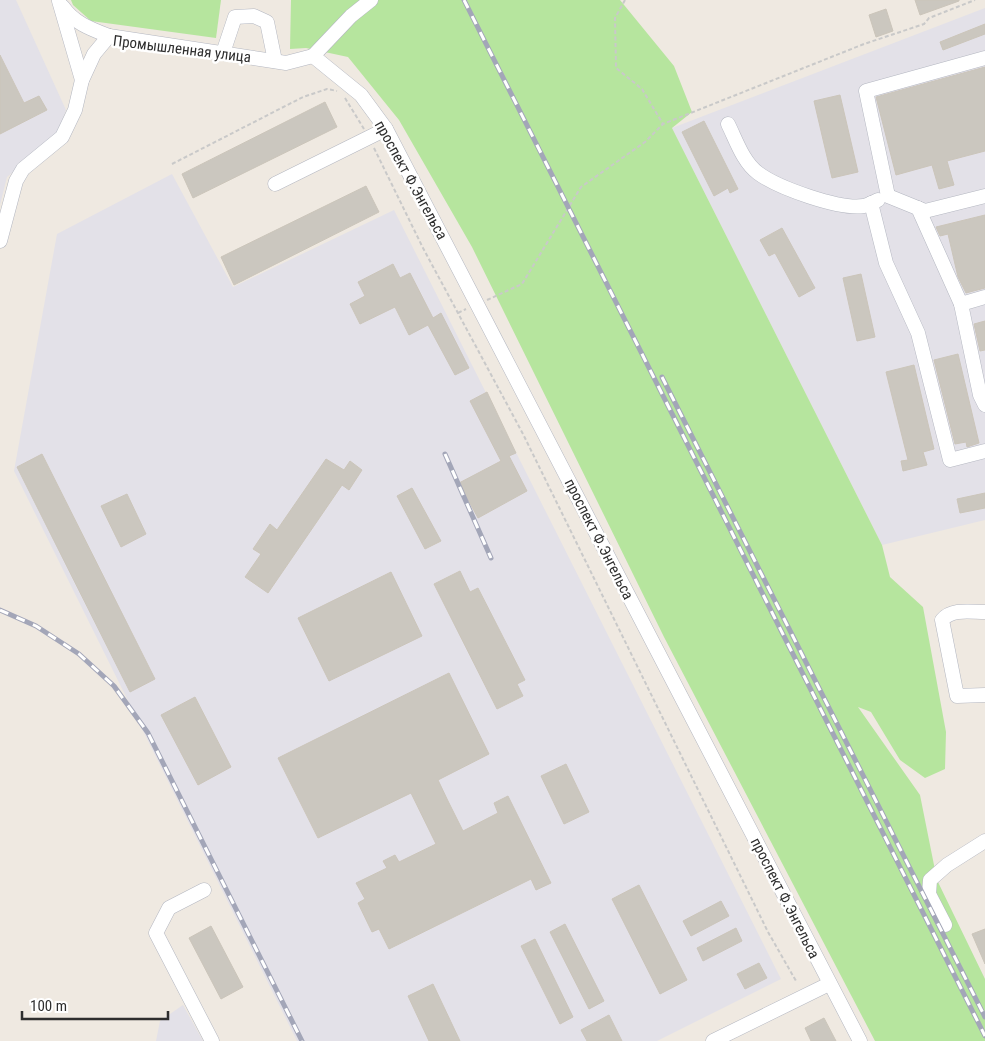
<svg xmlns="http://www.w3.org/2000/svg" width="985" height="1041" font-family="'Roboto Condensed',sans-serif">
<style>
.industrial{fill:#e3e1e8}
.green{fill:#b6e59e}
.building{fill:#cbc7bf;stroke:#cbc5ba}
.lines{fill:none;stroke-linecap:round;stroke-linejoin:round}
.minor-casing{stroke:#b4b7c1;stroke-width:15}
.path{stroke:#c9c9c9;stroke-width:2;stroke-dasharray:4 2.5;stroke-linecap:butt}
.minor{stroke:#fff;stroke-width:14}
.rail-casing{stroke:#a3a6b8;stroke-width:5}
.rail{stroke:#fff;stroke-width:3;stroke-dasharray:9;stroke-linecap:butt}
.labels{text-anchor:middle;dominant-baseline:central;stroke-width:5;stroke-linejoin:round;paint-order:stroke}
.street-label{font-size:15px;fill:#2e2e2e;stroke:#fff}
</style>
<rect width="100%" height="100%" fill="#efe9e1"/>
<g class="industrial">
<path d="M 0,0 L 16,0 L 66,110 L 57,136 L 7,177 L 0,205 Z"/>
<path d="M 985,8 L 985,520 L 882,545 L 672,128 Z"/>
<path d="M 172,174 L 233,287 L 394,210 L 781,979 L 657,1041 L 297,1041 L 14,471 L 57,234 Z"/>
<path d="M 183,1005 L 203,1041 L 156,1041 L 160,1021 Z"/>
</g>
<g class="green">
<path d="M 71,0 L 221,0 L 216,38 L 91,21 L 73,5 Z"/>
<path d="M 291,0 L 620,0 L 674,66 L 692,112 L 672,128 L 882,545 L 890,577 L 923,607 L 946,732 L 945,769 L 925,778 L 900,760 L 871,712 L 858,707 L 920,795 L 937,880 L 985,979 L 985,1041 L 875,1041 L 664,637 L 472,247 L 399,120 L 348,57 L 306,48 L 290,49 Z"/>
</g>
<g class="building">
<path d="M 915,0 L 959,0 L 959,1 L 920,15 Z"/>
<path d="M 886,9 L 893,31 L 876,37 L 869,15 Z"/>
<path d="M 985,24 L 985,34 L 943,50 L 940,42 Z"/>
<path d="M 0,55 L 24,103 L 39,96 L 47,110 L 0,134 Z"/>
<path d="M 985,67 L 985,151 L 947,161 L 954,185 L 939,189 L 932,165 L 896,175 L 876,97 Z"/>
<path d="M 840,95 L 858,172 L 832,178 L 814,101 Z"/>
<path d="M 325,102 L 337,127 L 193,198 L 182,174 Z"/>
<path d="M 704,121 L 738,189 L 730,193 L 728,188 L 714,196 L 682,132 Z"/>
<path d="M 366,186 L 379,212 L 234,285 L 221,257 Z"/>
<path d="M 985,215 L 985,288 L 966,293 L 958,277 L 948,234 L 940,236 L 936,227 Z"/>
<path d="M 782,228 L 815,288 L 799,297 L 775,253 L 769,256 L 760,240 Z"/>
<path d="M 393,264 L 400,278 L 410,273 L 433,318 L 441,313 L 469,368 L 455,375 L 428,325 L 409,335 L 395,307 L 360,324 L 350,304 L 365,296 L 358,282 Z"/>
<path d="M 861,274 L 875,337 L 857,341 L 843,278 Z"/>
<path d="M 985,321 L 985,350 L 980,351 L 974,324 Z"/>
<path d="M 958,354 L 979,443 L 967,447 L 966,442 L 955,444 L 934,360 Z"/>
<path d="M 914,365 L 934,449 L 923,452 L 927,465 L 903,471 L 901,461 L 908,460 L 886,372 Z"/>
<path d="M 487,392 L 516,453 L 509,456 L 527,491 L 478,518 L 459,483 L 501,461 L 470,401 Z"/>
<path d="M 42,454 L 155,679 L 130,692 L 17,467 Z"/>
<path d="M 326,459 L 344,470 L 350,461 L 362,470 L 349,490 L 342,485 L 268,593 L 245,577 L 261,554 L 253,549 L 270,524 L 277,530 Z"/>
<path d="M 412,488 L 441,541 L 425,549 L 397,496 Z"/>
<path d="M 985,493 L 985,508 L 960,513 L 957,499 Z"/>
<path d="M 127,494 L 146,534 L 121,547 L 101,506 Z"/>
<path d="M 460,571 L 470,592 L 478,588 L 525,680 L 517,684 L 523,696 L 497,709 L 434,584 Z"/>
<path d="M 391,572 L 422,636 L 329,681 L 298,618 Z"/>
<path d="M 449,673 L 489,754 L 438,780 L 448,801 L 463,831 L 498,813 L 494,803 L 508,796 L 551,883 L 536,890 L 531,879 L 389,949 L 379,929 L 372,932 L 358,903 L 365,899 L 356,883 L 387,868 L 383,861 L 395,855 L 399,862 L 436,844 L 411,793 L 318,838 L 278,758 Z"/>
<path d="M 195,697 L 231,767 L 198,785 L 161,715 Z"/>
<path d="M 566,764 L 589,812 L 564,824 L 541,776 Z"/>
<path d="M 639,885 L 687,980 L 660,994 L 612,899 Z"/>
<path d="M 721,901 L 729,916 L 691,936 L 683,921 Z"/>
<path d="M 565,924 L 604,1001 L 589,1009 L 550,932 Z"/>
<path d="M 211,926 L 243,987 L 221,999 L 189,938 Z"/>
<path d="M 736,928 L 742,941 L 703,961 L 697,948 Z"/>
<path d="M 985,929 L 985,964 L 972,934 Z"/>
<path d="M 535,939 L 573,1017 L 560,1024 L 521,946 Z"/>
<path d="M 759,963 L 767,978 L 745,989 L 737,974 Z"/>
<path d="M 433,984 L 460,1041 L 429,1041 L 408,996 Z"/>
<path d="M 609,1015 L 622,1041 L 587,1041 L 581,1030 Z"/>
<path d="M 824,1018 L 836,1041 L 811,1041 L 805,1028 Z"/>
</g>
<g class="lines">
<defs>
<g id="minor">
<path d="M 59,1 L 82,80"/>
<path d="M 63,7 C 74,23 91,29 109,36"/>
<path d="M 223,53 L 235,17 L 254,16 L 267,22 L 275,61"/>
<path d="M 313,56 L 361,95 L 386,129 L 860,1041"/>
<path d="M 313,56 L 351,16 L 371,0"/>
<path d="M 985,58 L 866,91 L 888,196 L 925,211 L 985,196"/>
<path d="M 728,124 C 736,140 743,162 758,173 C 778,188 840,210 864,206 C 869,205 874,202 878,200"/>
<path d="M 275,184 L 386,129"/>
<path d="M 871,203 L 886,263 L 918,333 L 950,460 L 985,451"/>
<path d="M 918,208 L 961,304 L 985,297"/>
<path d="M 0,241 L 16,181 L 23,169 L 62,137 L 75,110 L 82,80 L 94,54 L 109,36 L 286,63 L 313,56"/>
<path d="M 961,304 L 980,395 L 985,405"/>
<path d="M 985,612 C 971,612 952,608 942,620 L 957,696 L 985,695"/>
<path d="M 204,890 L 169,908 L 156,933 L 212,1041"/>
<path d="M 945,925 L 929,894 L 930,880 L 947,865 L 985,841"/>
<path d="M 713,1041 L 829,984"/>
</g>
</defs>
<use href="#minor" class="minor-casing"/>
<g class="path">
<path d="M 625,0 L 615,18 L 616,68 L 642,89 L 663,124"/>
<path d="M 345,98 L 364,129"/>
<path d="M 374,148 L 423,248 L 523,434 L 768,932 L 796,981"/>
<path d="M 172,164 L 303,97 L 327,89 L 337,91"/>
<path d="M 487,300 L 522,284 L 581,187 L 645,142 L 663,124 L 864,44 L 924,24 L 929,18 L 975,0"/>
<path d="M 458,313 L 466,309"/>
</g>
<use href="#minor" class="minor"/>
<defs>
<g id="rail">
<path d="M 464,0 L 985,1036"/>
<path d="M 662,377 L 985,1017"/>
<path d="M 445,454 L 491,558"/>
<path d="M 0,610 L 36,626 L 79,654 L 114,686 L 148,733 L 302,1041"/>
</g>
</defs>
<use href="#rail" class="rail-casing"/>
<use href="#rail" class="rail"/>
</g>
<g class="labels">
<g class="street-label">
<text transform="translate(182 49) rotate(7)">Промышленная улица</text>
<text transform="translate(411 180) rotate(61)">проспект Ф.Энгельса</text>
<text transform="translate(599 539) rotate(63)">проспект Ф.Энгельса</text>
<text transform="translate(785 898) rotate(63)">проспект Ф.Энгельса</text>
</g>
</g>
<path d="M22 1011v8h146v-8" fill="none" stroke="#2e2e2e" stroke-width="2.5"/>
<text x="30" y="1011" font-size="15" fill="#2e2e2e" stroke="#ffffff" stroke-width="4" paint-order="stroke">100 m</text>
</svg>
